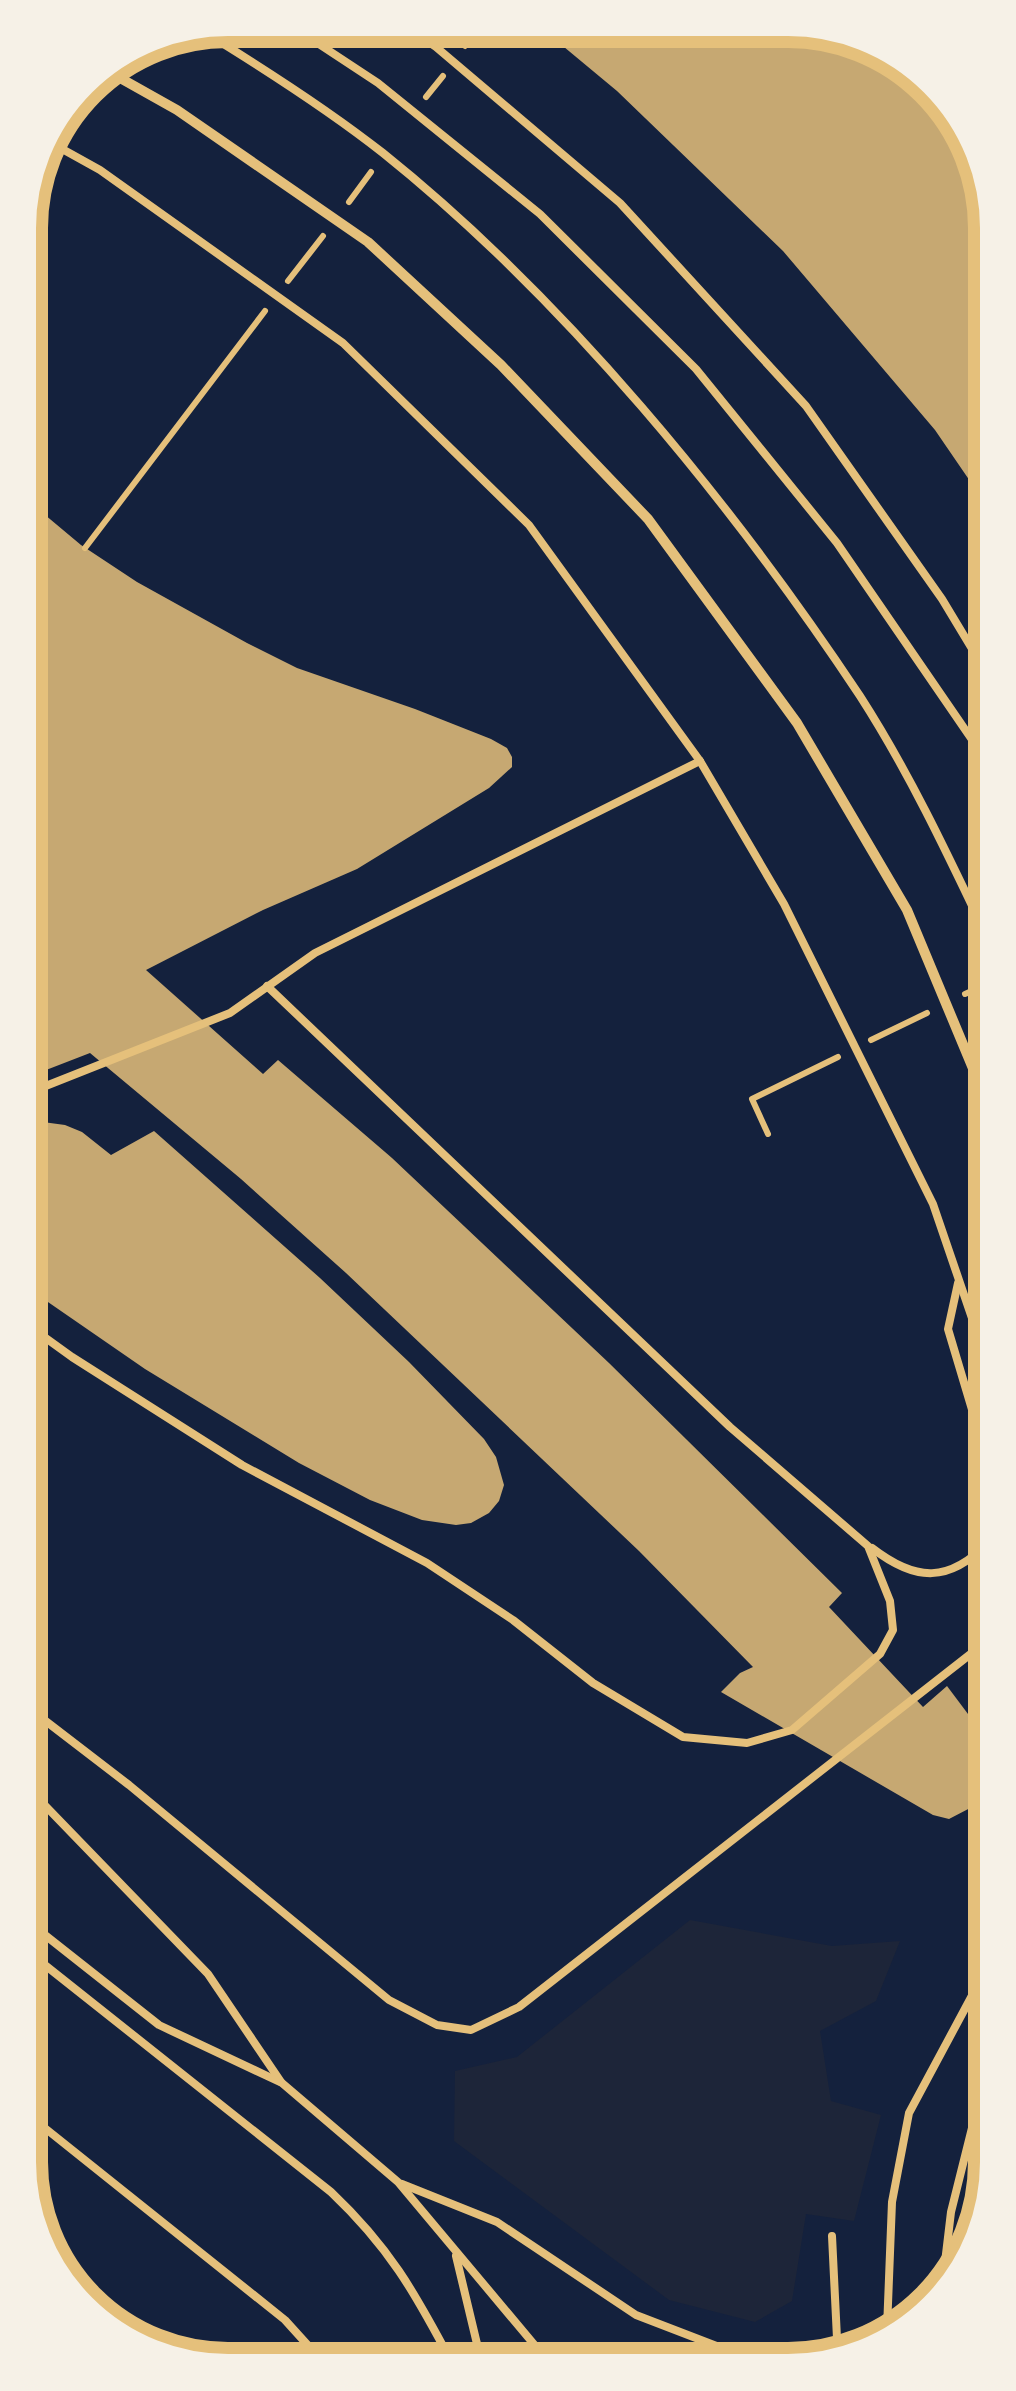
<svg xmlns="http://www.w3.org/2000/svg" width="1016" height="2391" font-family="'PT Sans',sans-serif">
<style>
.green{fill:#1d2539}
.building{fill:#c6a872}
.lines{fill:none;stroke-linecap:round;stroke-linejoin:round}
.path{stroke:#e5c07b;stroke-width:6}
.service{stroke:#e5c07b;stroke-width:8}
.minor{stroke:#e5c07b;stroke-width:10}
.rim{fill:none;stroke:#e5c07b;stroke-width:12}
</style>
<rect width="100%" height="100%" fill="#14213d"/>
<path class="green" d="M 690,1920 L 832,1946 L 900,1941 L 876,2001 L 820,2031 L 831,2101 L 881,2115 L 854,2221 L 806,2214 L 792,2301 L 755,2322 L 669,2300 L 454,2141 L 455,2071 L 517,2057 Z"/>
<g class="building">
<path d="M 540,27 L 828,29 L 931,84 L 984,177 L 985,503 L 935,430 L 783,251 L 617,91 Z"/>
<path d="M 26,499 L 81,545 L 137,582 L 247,643 L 297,668 L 415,709 L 491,739 L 507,748 L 512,757 L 512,767 L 489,788 L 357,869 L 263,910 L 146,970 L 263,1074 L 278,1060 L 392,1158 L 609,1363 L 842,1593 L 829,1607 L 923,1707 L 947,1686 L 989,1742 L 989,1786 L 974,1806 L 949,1819 L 933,1815 L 721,1692 L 740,1673 L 753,1667 L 639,1551 L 346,1273 L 241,1179 L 90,1053 L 28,1077 Z"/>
<path d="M 28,1120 L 65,1125 L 82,1132 L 111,1155 L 154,1131 L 320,1278 L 409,1362 L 484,1439 L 496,1457 L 504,1485 L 499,1501 L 489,1513 L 471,1523 L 456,1525 L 422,1520 L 370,1500 L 299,1463 L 145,1369 L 32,1291 L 35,1250 L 29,1244 Z"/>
</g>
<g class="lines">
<g class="path">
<path d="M 465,46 L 480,27"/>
<path d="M 426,97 L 443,76"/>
<path d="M 349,202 L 371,172"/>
<path d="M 288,281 L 323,236"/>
<path d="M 85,548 L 265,311"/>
<path d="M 965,994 L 987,984"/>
<path d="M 871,1040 L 927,1013"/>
<path d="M 768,1134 L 752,1099 L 838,1057"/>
</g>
<g class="service">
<path d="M 290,25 L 378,83 L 540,214 L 696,369 L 837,543 L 986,760"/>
<path d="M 405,26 L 436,47 L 620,203 L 806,406 L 942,599 L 986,672"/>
<path d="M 201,30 C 263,68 326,108 383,153 C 564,298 732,503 860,696 C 909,772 948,855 987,937"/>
<path d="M 46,140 L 100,170 L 343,343 L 529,525 L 700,761 L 784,904 L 933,1204 L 988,1365"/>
<path d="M 28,1093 L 230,1013 L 315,953 L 700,761"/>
<path d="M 958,1283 L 948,1329 L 988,1463"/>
<path d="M 29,1326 L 72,1357 L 242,1465 L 427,1563 L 513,1620 L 593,1683 L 683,1737 L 747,1743 L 792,1730 L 880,1654 L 893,1630 L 890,1601 L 868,1546 L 730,1427 L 267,986"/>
<path d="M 872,1548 C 916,1582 949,1583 989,1542"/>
<path d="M 30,1709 L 129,1785 L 389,2000 L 437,2025 L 471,2030 L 519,2007 L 977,1649 L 989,1634"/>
<path d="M 30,1790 L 208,1974 L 281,2082"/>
<path d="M 31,1924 L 159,2025 L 282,2083 L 398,2182 L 548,2361"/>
<path d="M 31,1954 L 331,2192 C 389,2247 414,2291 451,2361"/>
<path d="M 31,2117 L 285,2320 L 323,2362"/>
<path d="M 402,2184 L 497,2222 L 636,2315 L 753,2360"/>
<path d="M 832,2236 L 838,2359"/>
<path d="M 456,2256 L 478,2348 L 485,2361"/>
<path d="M 941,2296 L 951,2212 L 980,2096"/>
<path d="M 887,2329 L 892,2202 L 909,2113 L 990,1962"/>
</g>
<path class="minor" d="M 104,69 L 177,110 L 368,242 L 501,365 L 648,519 L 797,723 L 907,910 L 987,1102"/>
</g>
<path d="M0 0H1016V2391H0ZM228 42H788A186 186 0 0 1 974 228V2162A186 186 0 0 1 788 2348H228A186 186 0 0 1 42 2162V228A186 186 0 0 1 228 42Z" fill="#f6f1e7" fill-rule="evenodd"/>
<path class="rim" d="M228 42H788A186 186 0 0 1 974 228V2162A186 186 0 0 1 788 2348H228A186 186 0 0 1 42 2162V228A186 186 0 0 1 228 42Z"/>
</svg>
